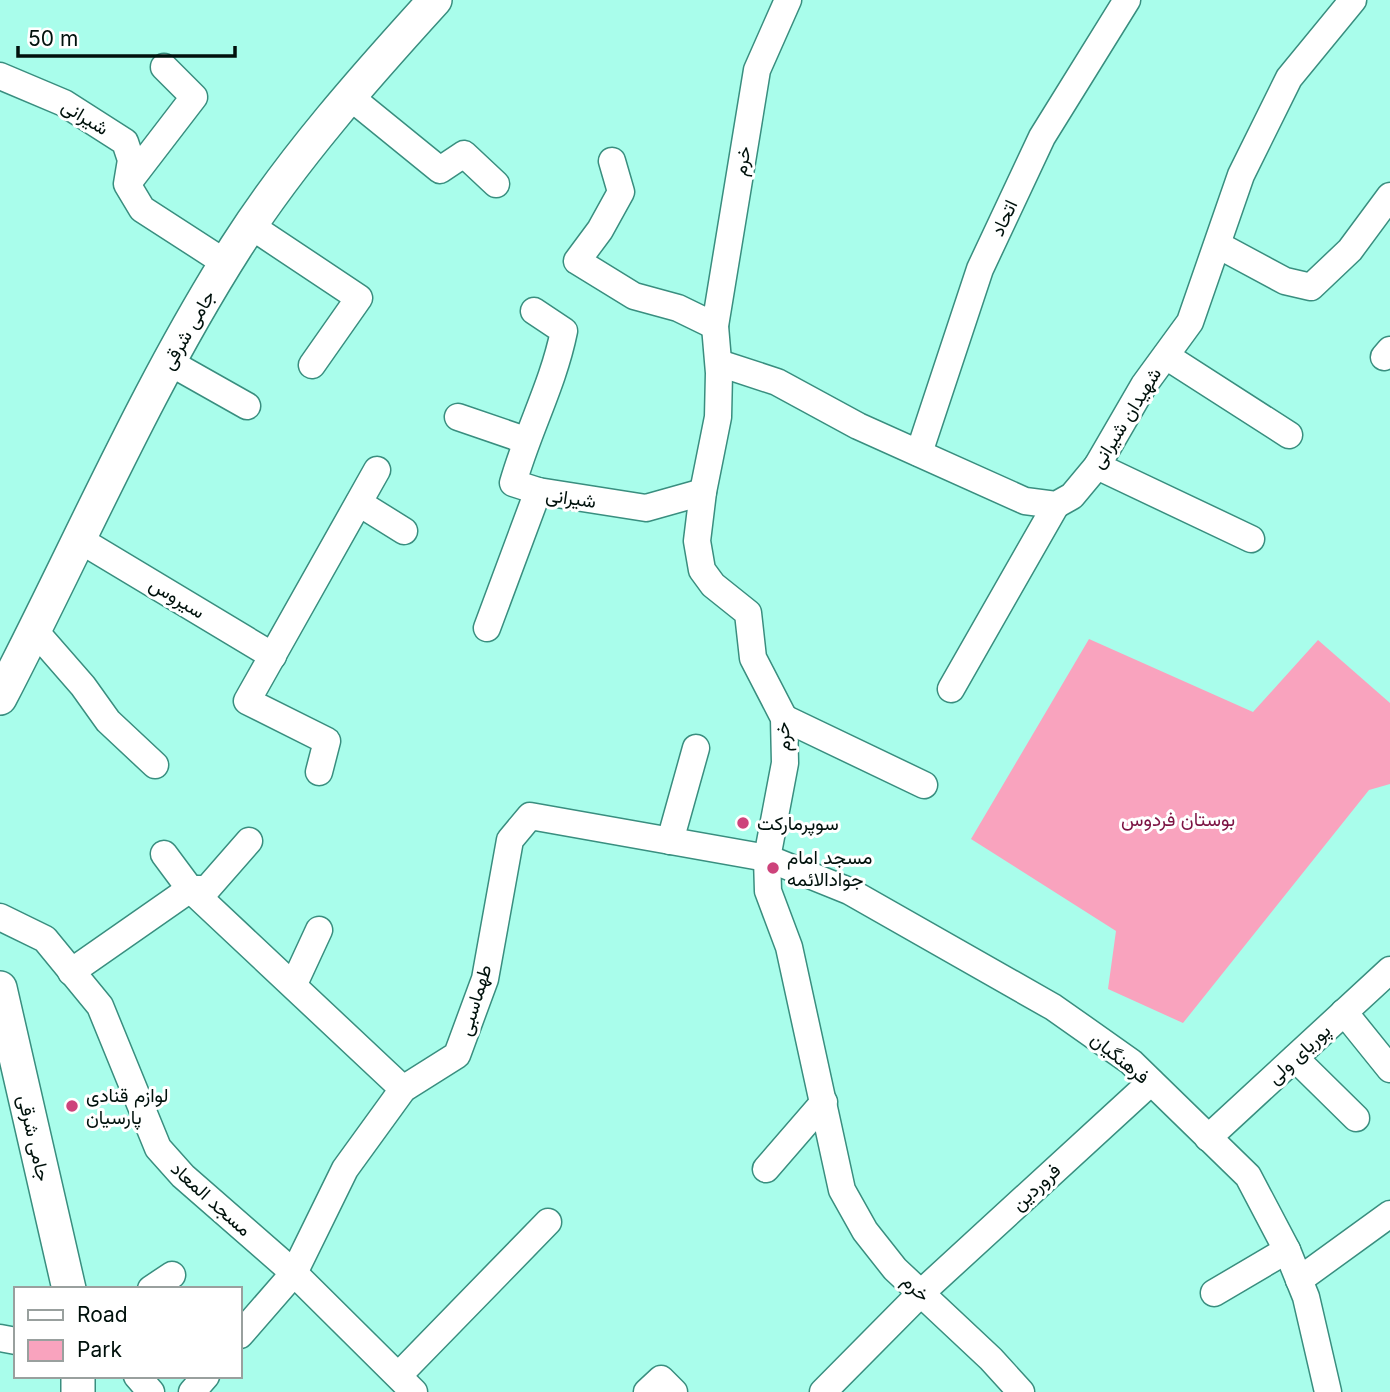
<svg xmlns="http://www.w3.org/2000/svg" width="1390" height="1392" font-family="Inter,Vazirmatn,sans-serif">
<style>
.green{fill:#f9a3be}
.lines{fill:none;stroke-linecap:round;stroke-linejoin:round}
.minor-casing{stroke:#398e7f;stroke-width:29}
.tertiary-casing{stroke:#398e7f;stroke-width:36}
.minor{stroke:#fff;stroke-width:26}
.tertiary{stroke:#fff;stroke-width:33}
.poi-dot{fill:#cd437b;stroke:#fff;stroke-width:2.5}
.labels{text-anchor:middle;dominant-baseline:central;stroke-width:6;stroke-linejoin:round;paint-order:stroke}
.street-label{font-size:19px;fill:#00110c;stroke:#fff}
.park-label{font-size:19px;fill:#7c1343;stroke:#fff}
.poi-label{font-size:19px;fill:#00110c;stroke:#fff;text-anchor:start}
</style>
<rect width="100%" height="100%" fill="#a9fdeb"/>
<path class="green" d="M 1089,639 L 1253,712 L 1318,640 L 1390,703 L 1390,784 L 1369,790 L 1183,1023 L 1108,989 L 1116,931 L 971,839 Z"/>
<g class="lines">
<defs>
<g id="minor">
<path d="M 788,0 L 757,70 L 715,326 L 719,373 L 718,417 L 703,492 L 697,541 L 702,570 L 713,585 L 748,613 L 753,658 L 784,718 L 785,763 L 767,858 L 768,891 L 789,947 L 842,1190 L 865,1231 L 895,1269 L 991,1359 L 1021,1392"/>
<path d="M 0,76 L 64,103 L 125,142 L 131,160 L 127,184 L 142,209 L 227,264"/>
<path d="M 349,96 L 440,170 L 464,154 L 496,184"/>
<path d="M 612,161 L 621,192 L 600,230 L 577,261 L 634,296 L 678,308 L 715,326"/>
<path d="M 128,183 L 194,97 L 164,67"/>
<path d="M 251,226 L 359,298 L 312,365"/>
<path d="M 1218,245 L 1285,281 L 1311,287 L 1350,250 L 1390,196"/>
<path d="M 534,311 L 564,331 C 553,385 528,430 513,483 L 538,491"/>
<path d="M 1166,356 L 1289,435"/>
<path d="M 1384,357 L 1390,350"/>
<path d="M 169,362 L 247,406"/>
<path d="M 719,363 L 777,382 L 858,426 L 1025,501 L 1056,505 L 1072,496 L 1097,466 L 1144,385 L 1190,322 L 1241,175 L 1289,78 L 1353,0"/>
<path d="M 458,417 L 525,440"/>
<path d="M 919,453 L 980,269 L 1042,137 L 1127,0"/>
<path d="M 1097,466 L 1251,539"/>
<path d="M 359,503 L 404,531"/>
<path d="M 80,540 L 273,656"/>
<path d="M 487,628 L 538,491 L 646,508 L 703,492"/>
<path d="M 35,631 L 83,686 L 108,721 L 155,765"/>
<path d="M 951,689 L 1056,505"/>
<path d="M 784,718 L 924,785"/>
<path d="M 319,772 L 327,741 L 247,701 L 377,470"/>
<path d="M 670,841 L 696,748"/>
<path d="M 164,854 L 190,889 L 403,1089"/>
<path d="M 0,917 L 45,939 L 100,1006 L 158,1148 L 183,1176 L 294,1273 L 414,1392"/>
<path d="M 71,972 L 190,889 L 207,889 L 249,841"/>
<path d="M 294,984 L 319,930"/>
<path d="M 1344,1012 L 1390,1069"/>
<path d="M 1295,1058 L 1356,1118"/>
<path d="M 1208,1138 L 1390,970"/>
<path d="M 766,1169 L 824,1102"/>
<path d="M 1299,1280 L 1390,1214"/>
<path d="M 151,1289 L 172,1275"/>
<path d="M 1214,1293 L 1287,1250"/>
<path d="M 240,1335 L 294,1273 L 345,1169 L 403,1089 L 457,1055 L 485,979 L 510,840 L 530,816 L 767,858 L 849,891 L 1053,1007 L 1131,1062 L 1248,1176 L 1287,1250 L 1306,1297 L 1328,1392"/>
<path d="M 0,1338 L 16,1341"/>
<path d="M 399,1375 L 548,1222"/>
<path d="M 137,1376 L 151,1392"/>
<path d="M 192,1392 L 206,1376"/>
<path d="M 647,1392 L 661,1379 L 674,1392"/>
<path d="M 823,1392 L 921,1293 L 1151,1082"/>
</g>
<g id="tertiary">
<path d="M 0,698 C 78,548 145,390 236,247 C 293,158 364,78 435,0"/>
<path d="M 0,988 L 69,1289"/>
<path d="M 78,1392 L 78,1376"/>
</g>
</defs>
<use href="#minor" class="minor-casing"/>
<use href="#tertiary" class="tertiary-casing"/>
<use href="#minor" class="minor"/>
<use href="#tertiary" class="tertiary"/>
</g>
<g class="poi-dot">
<circle cx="743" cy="823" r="7"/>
<circle cx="773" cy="868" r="7"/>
<circle cx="72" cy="1106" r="7"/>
</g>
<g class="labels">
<g class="street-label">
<text transform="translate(85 117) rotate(31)">شیرانی</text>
<text transform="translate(742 161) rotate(-81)">خرم</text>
<text transform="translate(1004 218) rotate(-65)">اتحاد</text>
<text transform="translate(188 330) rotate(-60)">جامی شرقی</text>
<text transform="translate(1126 418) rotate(-58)">شهیدان شیرانی</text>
<text transform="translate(571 498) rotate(8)">شیرانی</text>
<text transform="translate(177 598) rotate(31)">سیروس</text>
<text transform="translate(783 737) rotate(-94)">خرم</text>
<text transform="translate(475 1000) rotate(-73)">طهماسبی</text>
<text transform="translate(1299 1054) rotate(-43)">پوریای ولی</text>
<text transform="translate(1120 1058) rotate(39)">فرهنگیان</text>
<text transform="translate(34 1138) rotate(77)">جامی شرقی</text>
<text transform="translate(1036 1187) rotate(-43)">فروردین</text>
<text transform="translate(211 1199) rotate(42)">مسجد المعاد</text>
<text transform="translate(916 1288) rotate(43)">خرم</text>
</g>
<g class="park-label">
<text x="1178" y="819">بوستان فردوس</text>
</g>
<g class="poi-label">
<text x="757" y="823">سوپرمارکت</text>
<text x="787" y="857">مسجد امام<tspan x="787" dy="22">جوادالائمه</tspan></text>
<text x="86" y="1095">لوازم قنادی<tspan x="86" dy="22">پارسیان</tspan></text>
</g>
</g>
<rect x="14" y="1287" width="228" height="91" fill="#ffffff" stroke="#99a09e" stroke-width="2"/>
<rect x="28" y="1310" width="35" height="10" fill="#ffffff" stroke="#99a09e" stroke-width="2"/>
<text x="77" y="1322" font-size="21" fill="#00110c">Road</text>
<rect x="28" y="1340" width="35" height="21" fill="#f9a3be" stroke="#99a09e" stroke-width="2"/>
<text x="77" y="1357" font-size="21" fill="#00110c">Park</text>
<path d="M18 46v10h217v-10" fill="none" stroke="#00110c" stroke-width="3.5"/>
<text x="28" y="46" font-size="21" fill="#00110c" stroke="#ffffff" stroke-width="5" paint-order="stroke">50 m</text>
</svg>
